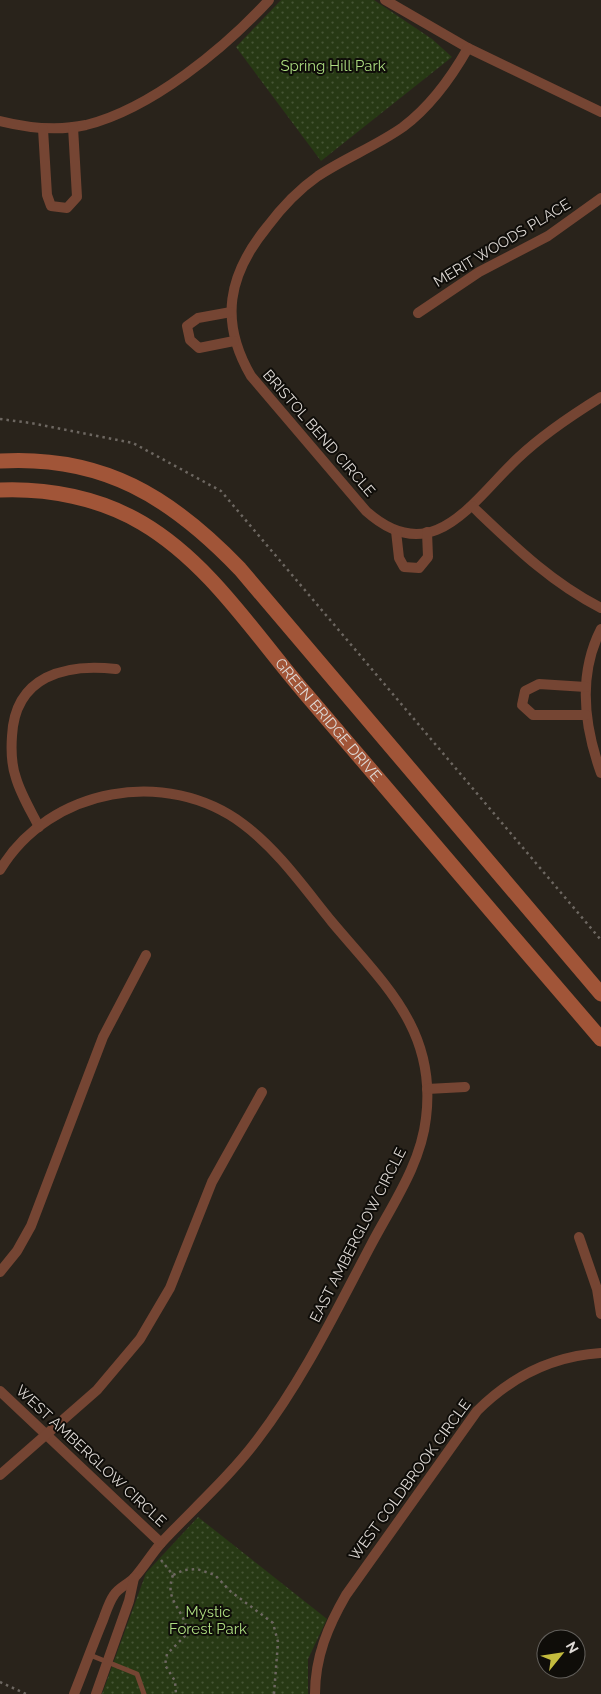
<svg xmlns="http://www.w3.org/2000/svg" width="601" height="1694" font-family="Raleway,sans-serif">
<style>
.park{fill:url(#park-dots)}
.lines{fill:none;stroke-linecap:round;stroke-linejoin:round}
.path{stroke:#6d6761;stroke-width:2.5;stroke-dasharray:2.5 4;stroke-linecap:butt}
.lane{stroke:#754533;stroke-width:5}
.street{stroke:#754533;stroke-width:10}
.secondary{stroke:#a15538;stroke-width:15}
.labels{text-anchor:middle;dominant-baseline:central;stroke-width:4;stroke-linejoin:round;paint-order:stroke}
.park-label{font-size:15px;fill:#addd80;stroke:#0f0d09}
.street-label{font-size:15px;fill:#ded9d5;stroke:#0f0d09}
</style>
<defs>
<pattern id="park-dots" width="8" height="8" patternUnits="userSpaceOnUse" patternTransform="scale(1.25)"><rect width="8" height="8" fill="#273914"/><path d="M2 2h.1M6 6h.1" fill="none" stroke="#465535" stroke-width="1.8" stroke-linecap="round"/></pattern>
</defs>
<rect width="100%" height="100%" fill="#29231b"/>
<g class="park">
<path d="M 281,0 L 374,0 L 432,39 L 452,57 L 321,161 L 236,47 Z"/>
<path d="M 198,1517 L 327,1619 L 308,1659 L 308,1694 L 102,1694 L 146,1573 Z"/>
</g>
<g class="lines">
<g class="path">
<path d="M 0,419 L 31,423 L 133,443 L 221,491 L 601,940"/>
<path d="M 161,1560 L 173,1575 L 184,1570 L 197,1569 L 215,1575 L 230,1591 L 273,1623 L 278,1642 L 274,1694"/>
<path d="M 173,1575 C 163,1602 186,1609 187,1634 L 167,1654 L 165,1665 L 175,1681 L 176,1694"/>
<path d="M 0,1682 L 26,1694"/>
</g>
<path class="lane" d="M 90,1655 L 137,1674 L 144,1694"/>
<g class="street">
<path d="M 385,0 L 468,48 L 601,112"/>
<path d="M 468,48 C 451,78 431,106 403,127 C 376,146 345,158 318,176 C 298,190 282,207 267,227 C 228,275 219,321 251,376 L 366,511 C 433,571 473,500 518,458 C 543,434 572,415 601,397"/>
<path d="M 0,121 C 28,128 58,131 86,125 C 151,109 225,48 269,0"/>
<path d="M 43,129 L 47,195 L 51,206 L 67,208 L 77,197 L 73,127"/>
<path d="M 231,312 L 198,318 L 187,326 L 190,340 L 199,348 L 234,341"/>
<path d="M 418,313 L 479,272 L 548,236 L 601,198"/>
<path d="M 472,506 C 513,545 550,582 601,608"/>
<path d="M 396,531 L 399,558 L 404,567 L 419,568 L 428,557 L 427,532"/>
<path d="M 601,629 C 578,674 584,726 601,773"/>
<path d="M 586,687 L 539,684 L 525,691 L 522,705 L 533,715 L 586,715"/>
<path d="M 39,827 C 31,811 21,795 16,778 C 11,764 11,750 12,736 C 15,676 65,663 116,669"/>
<path d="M 0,870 C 50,787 167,767 243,824 C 278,850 305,889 332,922 C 384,984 437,1030 426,1118 C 421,1164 392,1205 371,1245 C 336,1311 303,1380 257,1440 C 229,1477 194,1508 162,1542 C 152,1553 144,1567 134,1578 C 128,1584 118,1588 114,1595 C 109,1602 106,1612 103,1620 C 93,1644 84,1669 74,1694"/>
<path d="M 427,1089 L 465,1087"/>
<path d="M 579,1237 L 597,1289 L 601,1314"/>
<path d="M 0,1272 L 17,1251 L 31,1226 L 103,1037 L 146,955"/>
<path d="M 0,1391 L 161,1543"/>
<path d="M 0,1475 L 97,1390 L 140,1339 L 170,1288 L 212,1182 L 262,1092"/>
<path d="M 96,1694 L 129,1601 L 134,1578"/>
<path d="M 315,1694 C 315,1657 328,1626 346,1595 L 477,1411 C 511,1377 552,1356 601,1353"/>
</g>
<g class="secondary">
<path d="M 0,461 C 103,455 171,497 240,569 L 601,994"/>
<path id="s1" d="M 0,490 C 48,488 100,498 142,523 C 210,563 255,635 305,693 C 403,808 502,924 601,1039"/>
</g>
</g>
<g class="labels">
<g class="park-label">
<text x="333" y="66">Spring Hill Park</text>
<text x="208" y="1612">Mystic<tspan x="208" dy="17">Forest Park</tspan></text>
</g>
<g class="street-label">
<text transform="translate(502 243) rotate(-31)">MERIT WOODS PLACE</text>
<text transform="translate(319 433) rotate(49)">BRISTOL BEND CIRCLE</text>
<text stroke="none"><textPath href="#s1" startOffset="420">GREEN BRIDGE DRIVE</textPath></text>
<text transform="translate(358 1235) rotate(-63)">EAST AMBERGLOW CIRCLE</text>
<text transform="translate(91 1456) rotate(43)">WEST AMBERGLOW CIRCLE</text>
<text transform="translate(410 1480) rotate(-54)">WEST COLDBROOK CIRCLE</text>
</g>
</g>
<g transform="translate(561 1654) rotate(60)"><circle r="24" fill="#0f0d09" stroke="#625f5b"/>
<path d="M0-4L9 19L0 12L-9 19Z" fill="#c4bc3e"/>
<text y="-8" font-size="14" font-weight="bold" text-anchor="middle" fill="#ded9d5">N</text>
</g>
</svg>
